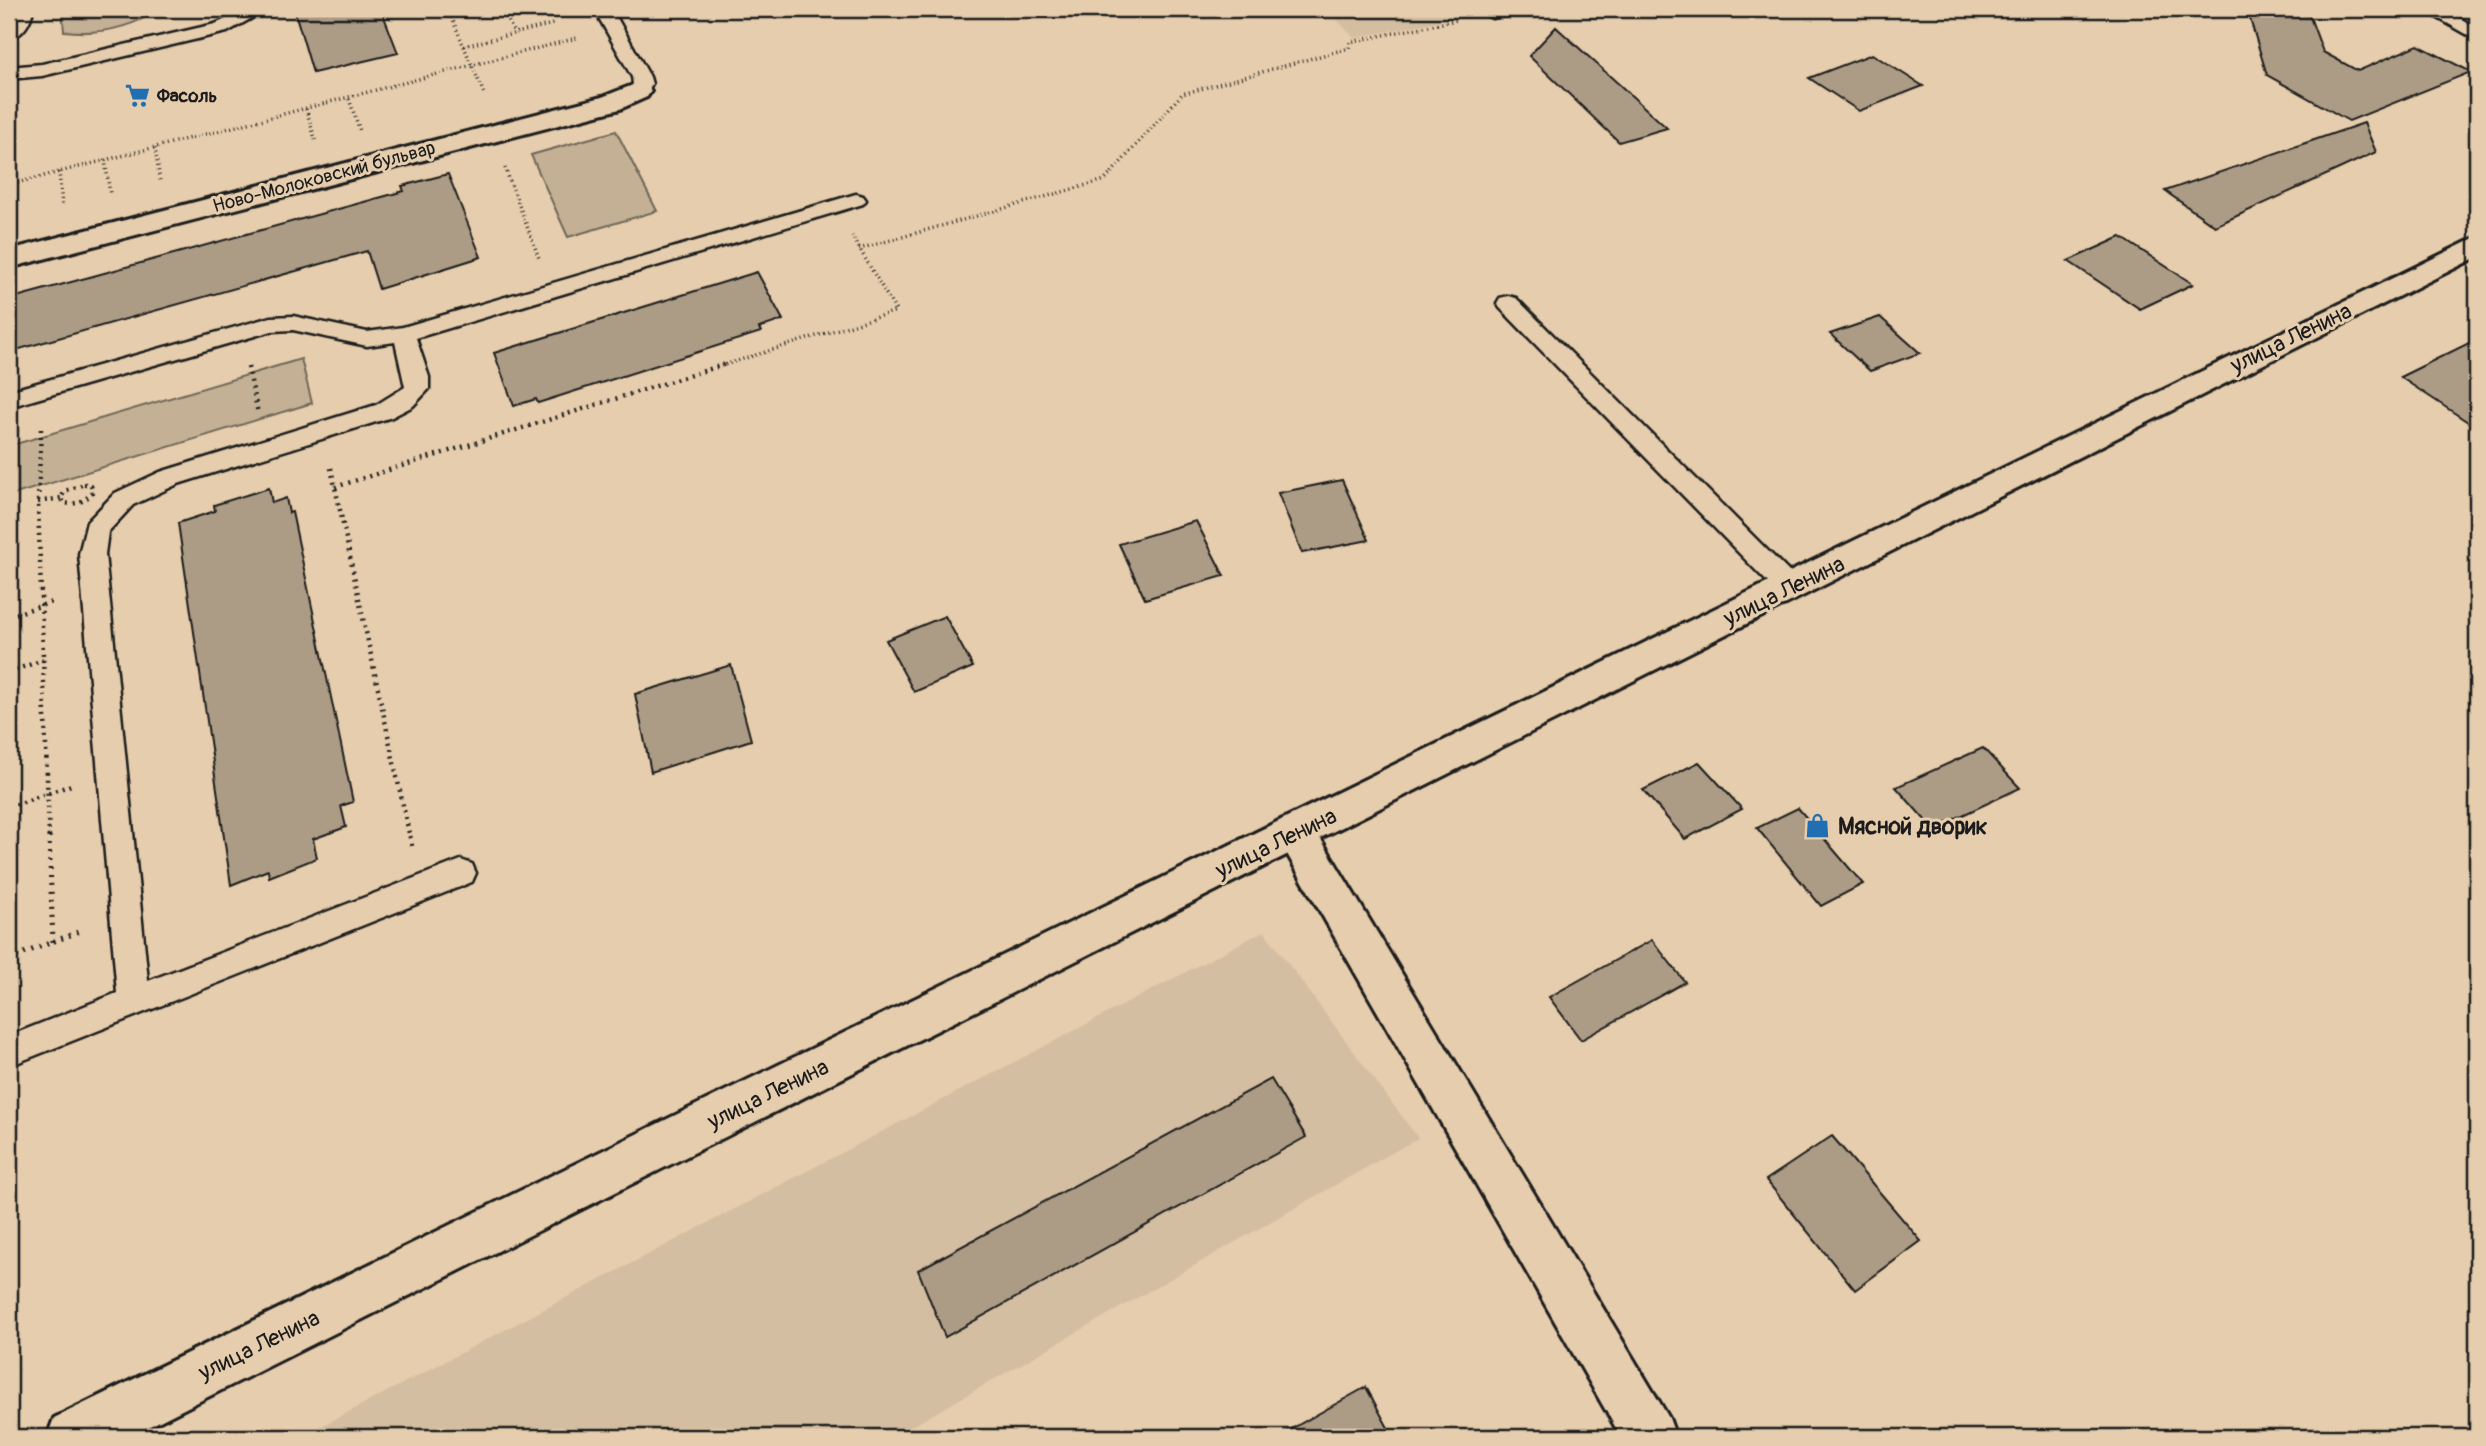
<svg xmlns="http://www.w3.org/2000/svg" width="2486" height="1446" font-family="Pangolin,sans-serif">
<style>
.built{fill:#d4bea1}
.green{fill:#c4b195;stroke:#706658;stroke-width:2}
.building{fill:#ad9c85;stroke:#1c1c1c;stroke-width:2}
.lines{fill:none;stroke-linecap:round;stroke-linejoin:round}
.service-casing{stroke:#1c1c1c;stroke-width:5}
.minor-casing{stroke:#1c1c1c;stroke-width:6}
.secondary-casing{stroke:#1c1c1c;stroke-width:6}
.path-far2{stroke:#1c1c1c;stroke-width:3.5;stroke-dasharray:1 3.5;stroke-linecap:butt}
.path-far1{stroke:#1c1c1c;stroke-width:4.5;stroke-dasharray:2 5;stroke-linecap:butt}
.path{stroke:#1c1c1c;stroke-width:5;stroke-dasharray:2 6;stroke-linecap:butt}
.service{fill:#e5cdad;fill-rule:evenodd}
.minor{fill:#e5cdad;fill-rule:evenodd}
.secondary{fill:#e5cdad;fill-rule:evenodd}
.labels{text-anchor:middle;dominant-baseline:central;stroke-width:6;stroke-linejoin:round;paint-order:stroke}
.far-poi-label{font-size:19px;font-weight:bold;fill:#1c1c1c;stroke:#e5cdad;text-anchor:start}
.far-street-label{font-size:19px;fill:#1c1c1c;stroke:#e5cdad}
.street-label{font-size:23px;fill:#1c1c1c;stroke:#e5cdad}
.poi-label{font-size:23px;font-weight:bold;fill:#1c1c1c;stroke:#e5cdad;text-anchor:start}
</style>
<rect width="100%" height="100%" fill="#e5cdad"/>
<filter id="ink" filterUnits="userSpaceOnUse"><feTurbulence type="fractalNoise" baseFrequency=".0143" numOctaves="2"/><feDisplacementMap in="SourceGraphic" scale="14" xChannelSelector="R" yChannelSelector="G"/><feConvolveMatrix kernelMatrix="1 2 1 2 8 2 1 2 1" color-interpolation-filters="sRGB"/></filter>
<g filter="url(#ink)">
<g class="built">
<path d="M 1327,9 L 1489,9 L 1490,11 L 1354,38 Z"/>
<path d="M 1264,931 L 1418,1138 L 893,1437 L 301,1437 Z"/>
</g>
<g class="green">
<path d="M 62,9 L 160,9 C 131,28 98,35 64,31 Z"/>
<path d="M 616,131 L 657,211 L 568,237 L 531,155 Z"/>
<path d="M 301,359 L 312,403 L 9,496 L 9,446 Z"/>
</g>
<g class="building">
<path d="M 294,9 L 381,9 L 398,53 L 313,73 Z"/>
<path d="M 2247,9 L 2307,9 L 2323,52 L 2358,71 L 2418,45 L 2471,72 L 2349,121 L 2267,75 Z"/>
<path d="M 1556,27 L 1667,128 L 1619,142 L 1529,56 Z"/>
<path d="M 1872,54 L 1923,86 L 1859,111 L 1809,78 Z"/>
<path d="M 2364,123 L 2376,152 L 2215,226 L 2165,191 Z"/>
<path d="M 448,174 L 481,257 L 379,289 L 367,251 L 9,352 L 9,299 L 404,191 L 402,186 Z"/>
<path d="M 2121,237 L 2193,284 L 2140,309 L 2068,261 Z"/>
<path d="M 757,272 L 783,320 L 759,328 L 761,332 L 538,403 L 536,399 L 514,406 L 494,353 Z"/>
<path d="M 1880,317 L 1920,353 L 1870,371 L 1830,334 Z"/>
<path d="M 2477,339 L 2477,428 L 2400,377 Z"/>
<path d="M 1342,480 L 1369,540 L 1302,553 L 1278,493 Z"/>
<path d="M 269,488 L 272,503 L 286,498 L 289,513 L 292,512 L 353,802 L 341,806 L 346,827 L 313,839 L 317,858 L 269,877 L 268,870 L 231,885 L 178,523 L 215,511 L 214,505 Z"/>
<path d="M 1196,521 L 1224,576 L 1145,599 L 1119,544 Z"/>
<path d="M 945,616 L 973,667 L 914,692 L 886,640 Z"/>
<path d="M 731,665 L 751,740 L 651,772 L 635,694 Z"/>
<path d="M 1983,748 L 2020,788 L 1933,829 L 1896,787 Z"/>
<path d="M 1699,762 L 1742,809 L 1685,839 L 1643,790 Z"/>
<path d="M 1798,808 L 1863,884 L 1821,906 L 1757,828 Z"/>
<path d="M 1652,940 L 1685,982 L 1581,1040 L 1549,997 Z"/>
<path d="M 1271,1079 L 1306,1137 L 945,1337 L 918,1270 Z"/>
<path d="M 1832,1136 L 1921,1241 L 1855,1290 L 1766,1180 Z"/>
<path d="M 1366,1387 L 1393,1437 L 1277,1437 Z"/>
</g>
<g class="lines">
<defs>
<g id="service">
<path d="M 15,9 L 33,9 C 31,22 23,36 9,39 L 9,24 Z"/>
<path d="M 236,9 L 254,9 L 252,18 L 227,32 L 42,76 L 9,79 L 9,67 L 42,64 L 215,24 L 235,15 Z"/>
<path d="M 594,9 L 612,9 L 650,77 L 652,84 L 645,95 L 631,95 L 628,91 L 633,84 L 632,77 Z"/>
<path d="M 1487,9 L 1526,9 L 1523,13 L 1492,18 L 1483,13 Z"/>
<path d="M 2422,9 L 2444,9 L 2477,28 L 2477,40 Z"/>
<path d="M 856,194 L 863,196 L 866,200 L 863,204 L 416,338 L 429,377 L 429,389 L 413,406 L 392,417 L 178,484 L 133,505 L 108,532 L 105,554 L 148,981 L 461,860 L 472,864 L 476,873 L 472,882 L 9,1066 L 9,1036 L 117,993 L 79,554 L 87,522 L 115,493 L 160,472 L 376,405 L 405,387 L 395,342 L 367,346 L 293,330 L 272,331 L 9,407 L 9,391 L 271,317 L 293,316 L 367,332 L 403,327 Z"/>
<path d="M 1508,296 L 1516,298 L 1798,581 L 1802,588 L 1798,595 L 1789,598 L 1780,595 L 1500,308 L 1497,303 L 1500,298 Z"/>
</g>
<g id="minor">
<path d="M 638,83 L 647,85 L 651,91 L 647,97 L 620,109 L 9,268 L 9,250 L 602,97 Z"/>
<path d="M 1296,816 L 1310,821 L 1669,1418 L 1676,1437 L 1621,1437 L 1282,845 L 1276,833 L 1282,821 Z"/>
</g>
<path id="secondary" d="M 2477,237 L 2477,257 L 128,1437 L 47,1437 L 54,1418 Z"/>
</defs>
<use href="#service" class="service-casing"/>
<use href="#minor" class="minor-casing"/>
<use href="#secondary" class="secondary-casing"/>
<g class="path-far2">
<path d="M 448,9 L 485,96"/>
<path d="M 503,9 L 514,33"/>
<path d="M 451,16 L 480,9"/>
<path d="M 464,46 L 553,24"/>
<path d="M 349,99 L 360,131"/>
<path d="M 306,109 L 316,142"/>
<path d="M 155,148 L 160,181"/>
<path d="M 105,160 L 110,194"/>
<path d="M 505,168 L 539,258"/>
<path d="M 59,172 L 62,206"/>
<path d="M 11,184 L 14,218"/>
<path d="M 9,185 L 577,38"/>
<path d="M 859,249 L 1105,180 L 1182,94 L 1349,48 L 1350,42 L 1457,20"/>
<path d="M 721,366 L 896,311 L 852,236"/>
</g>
<g class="path-far1">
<path d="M 248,367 L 258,413"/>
<path d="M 41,429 L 38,502 L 49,838"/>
<path d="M 331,468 L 410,838"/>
<path d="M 84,484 L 91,485 L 93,491 C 85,502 76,505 63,503 L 61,498 L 65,491 Z"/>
<path d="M 335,487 L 726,364"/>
<path d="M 38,502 L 61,498"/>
<path d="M 9,616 L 55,601"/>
<path d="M 9,672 L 43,660"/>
<path d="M 9,807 L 71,785"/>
</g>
<g class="path">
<path d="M 49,836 L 53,942"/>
<path d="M 410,836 L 412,847"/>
<path d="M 9,959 L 83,930"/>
</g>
<use href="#service" class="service"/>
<use href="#minor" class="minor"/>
<use href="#secondary" class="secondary"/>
</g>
</g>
<defs>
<symbol id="supermarket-bare" viewBox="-9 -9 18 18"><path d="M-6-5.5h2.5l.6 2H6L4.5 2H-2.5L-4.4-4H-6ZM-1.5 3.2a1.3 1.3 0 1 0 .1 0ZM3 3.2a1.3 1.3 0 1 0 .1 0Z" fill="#1f6fb2" stroke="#e5cdad" stroke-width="2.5" paint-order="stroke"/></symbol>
<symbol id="shop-bare" viewBox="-9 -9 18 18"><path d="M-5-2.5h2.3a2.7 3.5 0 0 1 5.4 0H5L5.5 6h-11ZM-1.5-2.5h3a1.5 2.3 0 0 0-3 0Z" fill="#1f6fb2" stroke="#e5cdad" stroke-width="2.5" paint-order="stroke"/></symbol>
</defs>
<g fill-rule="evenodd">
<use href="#supermarket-bare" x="120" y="78" width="35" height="35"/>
<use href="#shop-bare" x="1800" y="808" width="35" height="35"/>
</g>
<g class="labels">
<g class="far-poi-label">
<text x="157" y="96">Фасоль</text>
</g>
<g class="far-street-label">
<text transform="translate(324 177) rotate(-15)">Ново-Молоковский бульвар</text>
</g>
<g class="street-label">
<text transform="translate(2291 338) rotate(-26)">улица Ленина</text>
<text transform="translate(1784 591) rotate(-26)">улица Ленина</text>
<text transform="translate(1276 843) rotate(-26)">улица Ленина</text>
<text transform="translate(768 1094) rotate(-26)">улица Ленина</text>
<text transform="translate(259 1345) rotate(-26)">улица Ленина</text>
</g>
<g class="poi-label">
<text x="1838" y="826">Мясной дворик</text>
</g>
</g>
<rect width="2486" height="1446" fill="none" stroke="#e5cdad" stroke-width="35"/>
<rect x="18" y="18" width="2451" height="1411" fill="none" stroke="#1c1c1c" stroke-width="2.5" filter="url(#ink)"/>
</svg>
